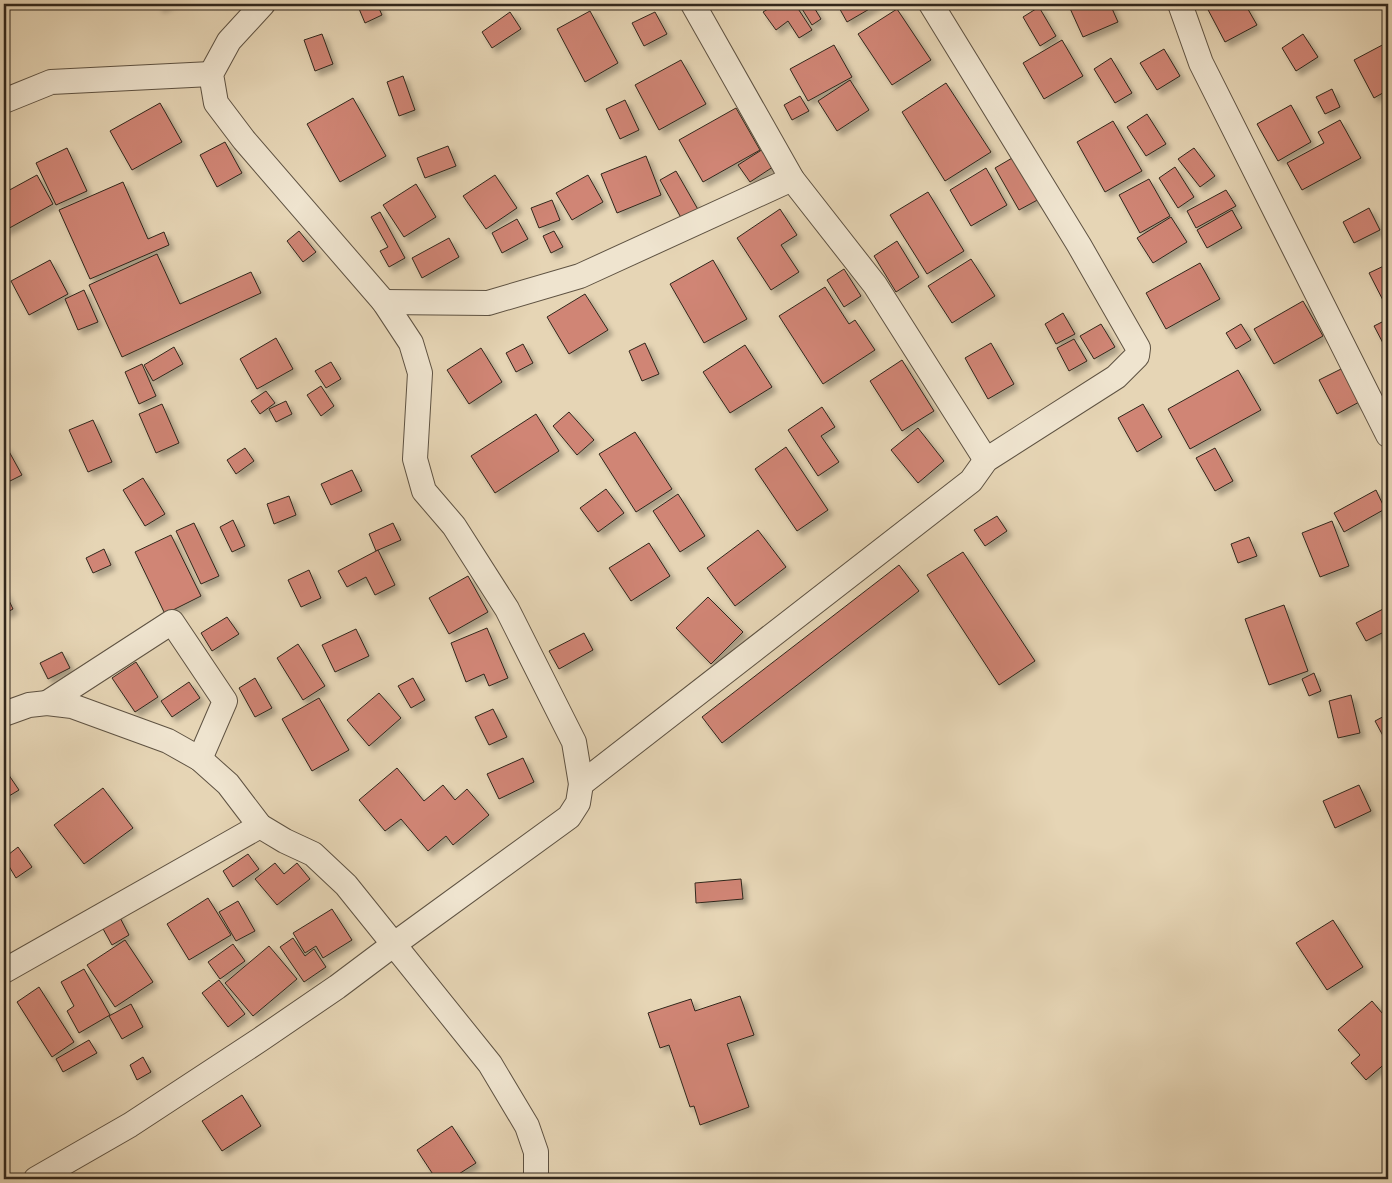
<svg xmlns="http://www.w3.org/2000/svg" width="1392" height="1183" font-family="'IM FELL English',serif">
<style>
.building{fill:#d08575;stroke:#31271c;filter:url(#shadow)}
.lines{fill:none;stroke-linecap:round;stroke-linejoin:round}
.minor-casing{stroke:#5e5242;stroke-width:26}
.minor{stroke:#efe4cf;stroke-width:24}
</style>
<defs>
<filter id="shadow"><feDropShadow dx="4.5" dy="4.5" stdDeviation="2.5" flood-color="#0004"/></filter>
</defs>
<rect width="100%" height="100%" fill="#e6d5b5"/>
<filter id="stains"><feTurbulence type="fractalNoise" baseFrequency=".004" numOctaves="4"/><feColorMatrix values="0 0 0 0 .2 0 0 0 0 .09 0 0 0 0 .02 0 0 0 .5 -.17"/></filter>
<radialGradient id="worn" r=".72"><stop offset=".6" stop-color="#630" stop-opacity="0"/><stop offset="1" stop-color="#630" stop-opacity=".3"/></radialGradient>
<g class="building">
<path d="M 157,4 L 170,4 L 159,8 Z"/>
<path d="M 357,4 L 377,4 L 382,15 L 365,23 Z"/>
<path d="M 776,4 L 795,4 L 812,30 L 799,38 L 788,21 L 776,30 L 763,12 Z"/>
<path d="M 799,4 L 812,4 L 821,19 L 812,25 Z"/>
<path d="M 837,4 L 878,4 L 847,22 Z"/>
<path d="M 1068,4 L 1110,4 L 1118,22 L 1083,37 Z"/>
<path d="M 1205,4 L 1245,4 L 1257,25 L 1225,42 Z"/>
<path d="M 1039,7 L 1056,36 L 1040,46 L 1023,17 Z"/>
<path d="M 897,9 L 931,60 L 892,85 L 858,34 Z"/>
<path d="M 590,11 L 618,63 L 585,82 L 557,29 Z"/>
<path d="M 510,12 L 521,29 L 492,48 L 482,32 Z"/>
<path d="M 655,12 L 667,34 L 644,46 L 632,23 Z"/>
<path d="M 322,34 L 333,64 L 315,71 L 304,40 Z"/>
<path d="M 1303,34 L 1318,57 L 1296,71 L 1282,48 Z"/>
<path d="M 1062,40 L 1083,76 L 1044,99 L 1023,63 Z"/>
<path d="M 1388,42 L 1388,90 L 1374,98 L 1354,60 Z"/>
<path d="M 834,45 L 852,77 L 808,101 L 790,69 Z"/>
<path d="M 1164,49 L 1180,76 L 1157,90 L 1140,63 Z"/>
<path d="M 1111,58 L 1132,93 L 1115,103 L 1094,69 Z"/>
<path d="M 681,60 L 706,104 L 659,130 L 635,85 Z"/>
<path d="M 403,76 L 415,110 L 399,116 L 387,82 Z"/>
<path d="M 850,80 L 869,110 L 837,131 L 818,101 Z"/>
<path d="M 946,83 L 991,152 L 945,181 L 902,112 Z"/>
<path d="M 1332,89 L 1340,107 L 1325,114 L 1316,97 Z"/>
<path d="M 800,96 L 809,111 L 792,120 L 784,105 Z"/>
<path d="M 353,98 L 386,156 L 340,182 L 307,124 Z"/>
<path d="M 625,100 L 639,130 L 620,139 L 606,109 Z"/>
<path d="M 160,103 L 182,142 L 132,170 L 110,131 Z"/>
<path d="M 1291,105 L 1311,142 L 1278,161 L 1257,124 Z"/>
<path d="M 736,108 L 760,150 L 703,182 L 679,140 Z"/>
<path d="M 1147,114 L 1166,144 L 1146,156 L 1127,127 Z"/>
<path d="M 1340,120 L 1361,158 L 1302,190 L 1287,163 L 1324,143 L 1318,132 Z"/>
<path d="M 1113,121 L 1142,171 L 1105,192 L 1077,142 Z"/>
<path d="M 225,142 L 242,173 L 217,187 L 200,155 Z"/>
<path d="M 771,144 L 782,161 L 750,182 L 738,165 Z"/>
<path d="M 448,146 L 456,166 L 425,178 L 417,158 Z"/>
<path d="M 67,148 L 87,191 L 56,205 L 36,163 Z"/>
<path d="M 1194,148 L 1215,176 L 1200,187 L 1178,159 Z"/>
<path d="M 1019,154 L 1043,197 L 1019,210 L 995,168 Z"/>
<path d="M 646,156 L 661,195 L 617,213 L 601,174 Z"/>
<path d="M 1175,167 L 1194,197 L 1178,208 L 1159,178 Z"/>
<path d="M 986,168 L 1007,205 L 971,226 L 950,190 Z"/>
<path d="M 676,171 L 700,213 L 684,223 L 660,180 Z"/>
<path d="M 37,175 L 53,204 L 4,231 L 4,193 Z"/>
<path d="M 495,175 L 517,208 L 486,229 L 463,196 Z"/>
<path d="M 588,175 L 603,202 L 572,220 L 556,193 Z"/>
<path d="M 1149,179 L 1170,216 L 1140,233 L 1119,195 Z"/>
<path d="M 123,182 L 148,239 L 164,232 L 169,245 L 90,279 L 59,210 Z"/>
<path d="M 416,184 L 436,217 L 404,237 L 383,205 Z"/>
<path d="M 1226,190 L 1236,206 L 1196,228 L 1187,211 Z"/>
<path d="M 928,192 L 964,251 L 927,274 L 890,215 Z"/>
<path d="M 552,200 L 560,220 L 539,228 L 531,208 Z"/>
<path d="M 1369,208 L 1380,230 L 1354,243 L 1343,222 Z"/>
<path d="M 780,209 L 797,235 L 781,245 L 799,272 L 771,290 L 737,238 Z"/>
<path d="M 1232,210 L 1242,228 L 1207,248 L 1197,230 Z"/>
<path d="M 380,212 L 405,258 L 389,267 L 380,251 L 388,247 L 371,217 Z"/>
<path d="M 1171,217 L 1187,242 L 1153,263 L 1137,238 Z"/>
<path d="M 517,219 L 528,239 L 502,253 L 492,233 Z"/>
<path d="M 299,231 L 316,252 L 303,262 L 287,241 Z"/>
<path d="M 554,231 L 563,247 L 551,253 L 543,236 Z"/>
<path d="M 449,238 L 459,257 L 422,278 L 412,258 Z"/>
<path d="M 897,241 L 919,277 L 896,292 L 874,256 Z"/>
<path d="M 157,254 L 180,304 L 251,272 L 261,293 L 122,357 L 89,285 Z"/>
<path d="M 971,259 L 995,296 L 952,323 L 928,286 Z"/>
<path d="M 50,260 L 68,294 L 29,315 L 11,281 Z"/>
<path d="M 713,260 L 747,319 L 704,343 L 670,284 Z"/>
<path d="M 1200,263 L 1220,299 L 1166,329 L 1146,293 Z"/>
<path d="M 1388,264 L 1388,310 L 1369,273 Z"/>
<path d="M 844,269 L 861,296 L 844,307 L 827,280 Z"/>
<path d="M 825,287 L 849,324 L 855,320 L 875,350 L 823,384 L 779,316 Z"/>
<path d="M 84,290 L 98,322 L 78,330 L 65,299 Z"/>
<path d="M 585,294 L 608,330 L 569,354 L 547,317 Z"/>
<path d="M 1303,301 L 1323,336 L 1274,364 L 1254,329 Z"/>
<path d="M 1063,313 L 1075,334 L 1056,344 L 1045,324 Z"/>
<path d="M 1388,319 L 1388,343 L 1384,345 L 1374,326 Z"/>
<path d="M 1101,324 L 1115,347 L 1094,359 L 1080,336 Z"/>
<path d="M 1241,324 L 1251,340 L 1236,349 L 1226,333 Z"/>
<path d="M 276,338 L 293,369 L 257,389 L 240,359 Z"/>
<path d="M 1074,339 L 1087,361 L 1069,371 L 1057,348 Z"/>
<path d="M 645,343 L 659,374 L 642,381 L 629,351 Z"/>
<path d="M 991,343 L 1014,384 L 988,399 L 965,358 Z"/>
<path d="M 523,344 L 533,363 L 516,372 L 506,353 Z"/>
<path d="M 745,345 L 772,387 L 730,413 L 703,372 Z"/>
<path d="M 174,347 L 183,364 L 153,381 L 144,365 Z"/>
<path d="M 481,348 L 502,382 L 469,404 L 447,370 Z"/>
<path d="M 902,360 L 934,411 L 902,431 L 870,381 Z"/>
<path d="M 331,362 L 341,379 L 326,388 L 315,371 Z"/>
<path d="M 142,364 L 156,396 L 139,404 L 125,372 Z"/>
<path d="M 1343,368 L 1361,401 L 1337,414 L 1319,380 Z"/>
<path d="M 1238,370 L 1261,410 L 1190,449 L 1168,409 Z"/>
<path d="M 321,386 L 334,406 L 321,416 L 307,395 Z"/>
<path d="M 266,391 L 275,403 L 260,414 L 251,401 Z"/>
<path d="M 286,401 L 292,414 L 276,422 L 269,409 Z"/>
<path d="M 162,404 L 179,443 L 156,453 L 139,414 Z"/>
<path d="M 1143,404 L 1162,437 L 1137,452 L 1118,418 Z"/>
<path d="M 822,407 L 835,427 L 821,436 L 839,462 L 818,476 L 788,430 Z"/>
<path d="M 569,412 L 594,440 L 577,455 L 553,426 Z"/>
<path d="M 536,414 L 559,451 L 495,493 L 471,456 Z"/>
<path d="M 93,420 L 112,462 L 88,472 L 69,430 Z"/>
<path d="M 918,428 L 944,461 L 918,483 L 891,450 Z"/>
<path d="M 635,432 L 672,489 L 636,512 L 599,454 Z"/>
<path d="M 6,446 L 22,475 L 4,484 L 4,447 Z"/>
<path d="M 786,447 L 828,510 L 797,531 L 755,469 Z"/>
<path d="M 245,448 L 254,461 L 236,474 L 227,460 Z"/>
<path d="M 1215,448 L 1233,481 L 1215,491 L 1196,458 Z"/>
<path d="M 352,470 L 362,491 L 331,505 L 321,484 Z"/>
<path d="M 143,478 L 165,514 L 145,526 L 123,490 Z"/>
<path d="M 606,489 L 624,513 L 598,532 L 580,508 Z"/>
<path d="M 1376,490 L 1385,509 L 1344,532 L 1334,513 Z"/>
<path d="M 678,494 L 705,536 L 680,552 L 653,511 Z"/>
<path d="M 289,496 L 296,515 L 274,524 L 267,504 Z"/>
<path d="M 997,516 L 1007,531 L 985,546 L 974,530 Z"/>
<path d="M 233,520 L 245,546 L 232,552 L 220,527 Z"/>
<path d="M 1332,521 L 1349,566 L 1320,577 L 1302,533 Z"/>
<path d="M 194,523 L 219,576 L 201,584 L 176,531 Z"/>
<path d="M 393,523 L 401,540 L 376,551 L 369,534 Z"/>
<path d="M 758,530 L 786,567 L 735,606 L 707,568 Z"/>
<path d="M 171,535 L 201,596 L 165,614 L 135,552 Z"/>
<path d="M 1249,537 L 1257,556 L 1238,563 L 1231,544 Z"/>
<path d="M 649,543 L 670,576 L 631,601 L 609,568 Z"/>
<path d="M 104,549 L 111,565 L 93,573 L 86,558 Z"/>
<path d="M 378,550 L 395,585 L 375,595 L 366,577 L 347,587 L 338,571 Z"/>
<path d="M 963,552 L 1035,661 L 999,685 L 927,575 Z"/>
<path d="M 899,565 L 919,591 L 722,743 L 702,717 Z"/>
<path d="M 309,570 L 321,598 L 301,607 L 288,580 Z"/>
<path d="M 468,576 L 488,612 L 449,634 L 429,598 Z"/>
<path d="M 4,590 L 13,609 L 4,614 Z"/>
<path d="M 708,597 L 743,632 L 711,664 L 676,628 Z"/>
<path d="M 1284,605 L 1308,671 L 1269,685 L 1245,619 Z"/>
<path d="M 1385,608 L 1388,615 L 1388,630 L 1366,641 L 1356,623 Z"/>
<path d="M 227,617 L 239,634 L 212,651 L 201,633 Z"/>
<path d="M 487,628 L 508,678 L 489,686 L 484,674 L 466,682 L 451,643 Z"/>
<path d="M 356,629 L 369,656 L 335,672 L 322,645 Z"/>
<path d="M 584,633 L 593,650 L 559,669 L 549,651 Z"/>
<path d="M 298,644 L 325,686 L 303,700 L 277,658 Z"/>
<path d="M 62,652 L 70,668 L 48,679 L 40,663 Z"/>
<path d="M 136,662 L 158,697 L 135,712 L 112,678 Z"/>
<path d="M 1314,673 L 1321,691 L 1309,696 L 1302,679 Z"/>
<path d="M 255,678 L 272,708 L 255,717 L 239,688 Z"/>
<path d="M 413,678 L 425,700 L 411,708 L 398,686 Z"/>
<path d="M 189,682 L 200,698 L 172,717 L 161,701 Z"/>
<path d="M 379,693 L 401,718 L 369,746 L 347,720 Z"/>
<path d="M 1351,695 L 1360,733 L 1338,738 L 1329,701 Z"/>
<path d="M 319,698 L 349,750 L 312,771 L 282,719 Z"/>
<path d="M 493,709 L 507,737 L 489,745 L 475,717 Z"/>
<path d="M 1388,714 L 1388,745 L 1375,721 Z"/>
<path d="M 523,758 L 534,782 L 499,799 L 487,774 Z"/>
<path d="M 4,768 L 19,790 L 4,799 Z"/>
<path d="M 397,768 L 424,801 L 443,785 L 455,800 L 467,789 L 489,815 L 453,845 L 446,836 L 428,851 L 401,819 L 385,831 L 359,800 Z"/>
<path d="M 1359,785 L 1371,811 L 1335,828 L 1323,801 Z"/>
<path d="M 103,788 L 133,828 L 84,864 L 54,825 Z"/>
<path d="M 18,847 L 32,867 L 16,878 L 4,858 Z"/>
<path d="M 248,854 L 259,869 L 233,887 L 223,871 Z"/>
<path d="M 275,863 L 284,874 L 297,863 L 310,879 L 277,905 L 255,879 Z"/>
<path d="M 741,879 L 743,899 L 696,903 L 695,883 Z"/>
<path d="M 208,898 L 231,935 L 189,960 L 167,924 Z"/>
<path d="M 238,901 L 255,931 L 236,941 L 219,912 Z"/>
<path d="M 115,908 L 129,935 L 112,945 L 97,918 Z"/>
<path d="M 332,909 L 352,940 L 323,958 L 316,946 L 305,953 L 293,933 Z"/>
<path d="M 1333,920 L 1363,967 L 1327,990 L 1296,943 Z"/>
<path d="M 293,938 L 305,956 L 314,949 L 326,967 L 304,982 L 280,947 Z"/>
<path d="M 125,940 L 153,982 L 115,1007 L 87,965 Z"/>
<path d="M 233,944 L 245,961 L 220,979 L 208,962 Z"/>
<path d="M 269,946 L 297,979 L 253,1016 L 225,983 Z"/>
<path d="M 84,969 L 110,1015 L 79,1033 L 67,1011 L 74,1006 L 61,982 Z"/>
<path d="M 219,980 L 245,1014 L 228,1027 L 202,993 Z"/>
<path d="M 39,987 L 74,1042 L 52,1057 L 17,1002 Z"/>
<path d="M 740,996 L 754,1035 L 727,1044 L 749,1107 L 700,1125 L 694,1106 L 690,1107 L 669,1045 L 660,1048 L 648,1013 L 691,999 L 695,1011 Z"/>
<path d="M 1372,1001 L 1388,1020 L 1388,1061 L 1366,1080 L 1351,1063 L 1360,1055 L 1338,1030 Z"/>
<path d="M 131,1004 L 143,1027 L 122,1039 L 109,1016 Z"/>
<path d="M 89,1040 L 97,1053 L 63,1072 L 56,1059 Z"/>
<path d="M 143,1057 L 151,1072 L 137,1080 L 130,1065 Z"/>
<path d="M 242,1095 L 261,1126 L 222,1151 L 202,1121 Z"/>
<path d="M 452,1126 L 476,1163 L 451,1179 L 436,1179 L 417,1150 Z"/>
<path d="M 150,1174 L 154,1179 L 142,1179 Z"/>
</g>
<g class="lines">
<defs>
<g id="minor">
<path d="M 693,4 L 792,179 L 875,285 L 986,460"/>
<path d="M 1180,4 L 1201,63 L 1388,435"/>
<path d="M 4,101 L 51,82 L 211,74"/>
<path d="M 384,302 L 488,303 L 580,276 L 792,179"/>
<path d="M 47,703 L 172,622 L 225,701 L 200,759"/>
<path d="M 4,714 L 29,705 L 47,703 L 72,706 L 168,741 L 200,759 L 228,784 L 260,826 L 285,841 L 313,854 L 346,885 L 490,1064 L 527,1126 L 536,1152 L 536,1179"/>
<path d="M 581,784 L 971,481 L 986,460 L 1116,377 L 1137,356 L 1138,348 L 1079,245 L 931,4"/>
<path d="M 4,971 L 260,826"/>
<path d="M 36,1179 L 130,1125 L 261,1039 L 337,987 L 393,945 L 569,817 L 578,803 L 581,784 L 574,742 L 507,609 L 454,526 L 424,491 L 415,459 L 420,373 L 411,343 L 384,302 L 244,140 L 216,103 L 211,74 L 229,41 L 263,4"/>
</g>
</defs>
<use href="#minor" class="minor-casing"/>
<use href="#minor" class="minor"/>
</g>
<rect width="1392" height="1183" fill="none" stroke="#e6d5b5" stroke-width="20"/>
<rect x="5" y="5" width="1382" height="1173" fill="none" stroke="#31271c" stroke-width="2.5"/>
<rect x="10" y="10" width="1372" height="1163" fill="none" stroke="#31271c"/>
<rect width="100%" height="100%" filter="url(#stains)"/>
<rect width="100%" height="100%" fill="url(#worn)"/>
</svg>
